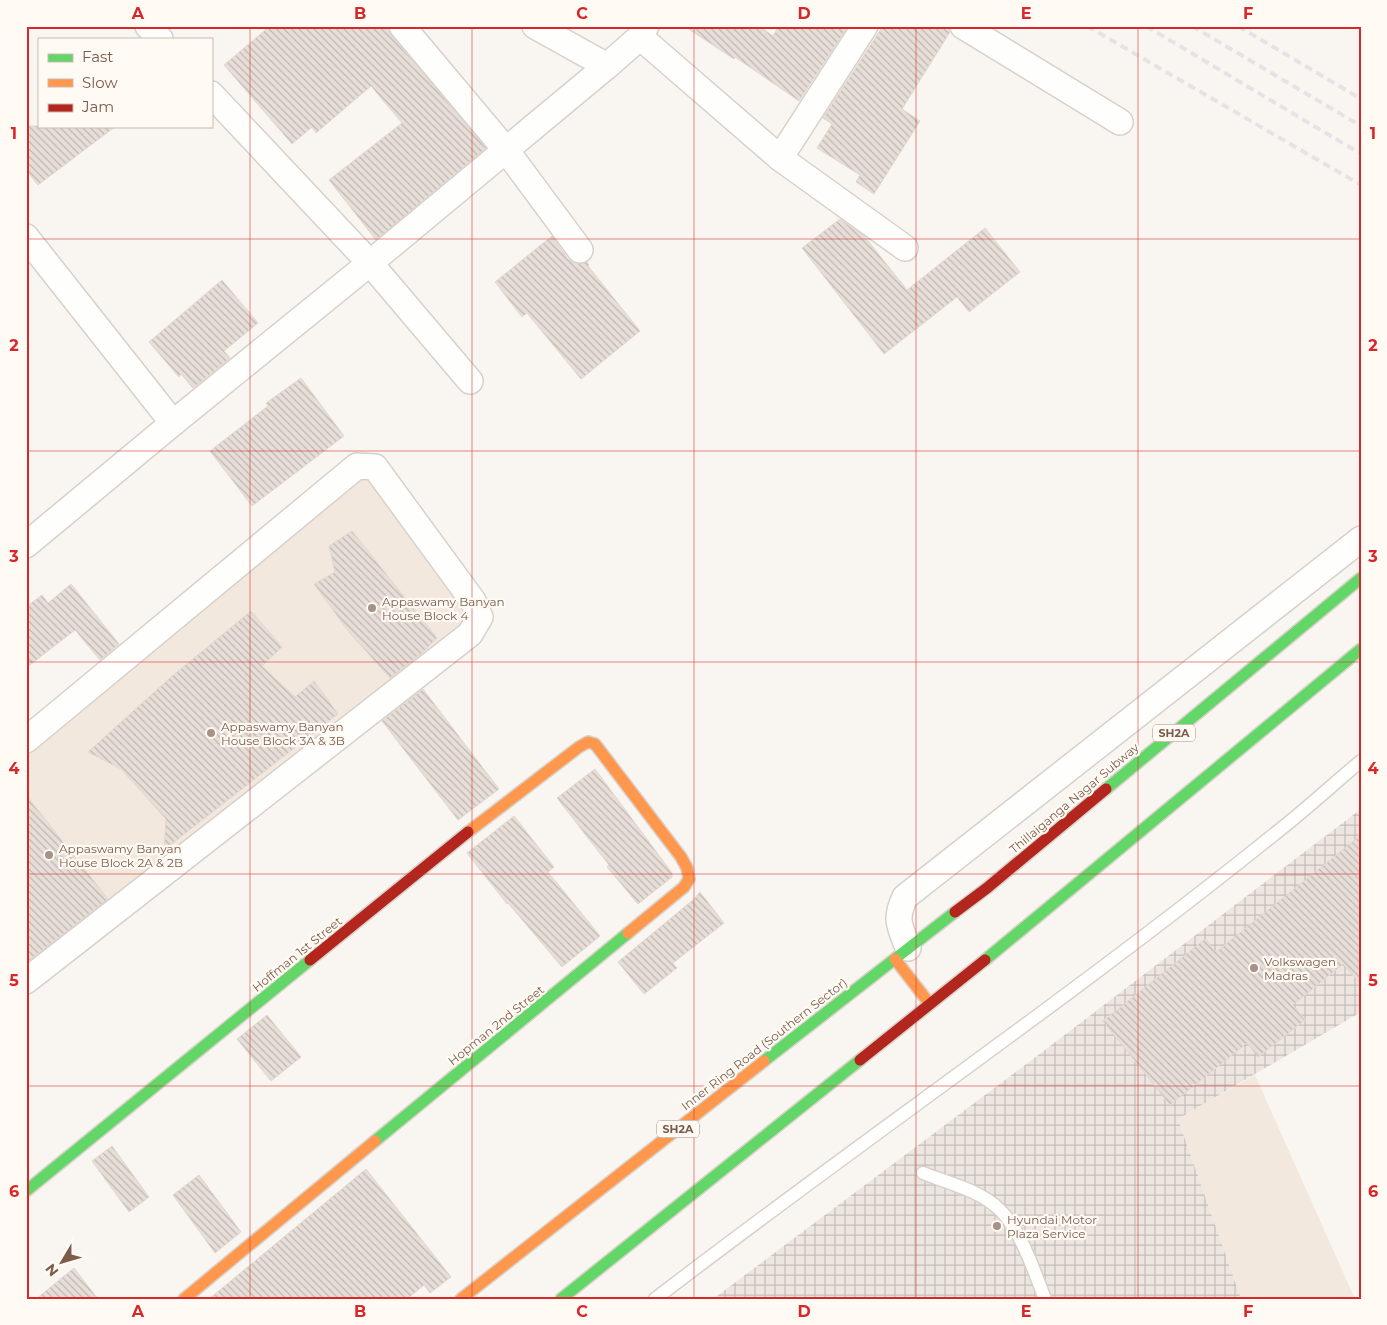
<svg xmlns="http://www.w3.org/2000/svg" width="1387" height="1325" font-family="Montserrat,sans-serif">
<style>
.residential{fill:#f2e8de}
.industrial{fill:url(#industrial-grid)}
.building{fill:url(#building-back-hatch);stroke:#e2d8d2}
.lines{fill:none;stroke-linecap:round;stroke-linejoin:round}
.lane-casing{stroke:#d7d1cb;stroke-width:15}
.street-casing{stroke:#d7d1cb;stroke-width:28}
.fast-casing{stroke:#d9d2cb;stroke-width:14}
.slow-casing{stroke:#d9d2cb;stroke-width:14}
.jam-casing{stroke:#d9d2cb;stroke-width:14}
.lane{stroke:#fefefd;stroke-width:12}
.street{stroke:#fefefd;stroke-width:25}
.fast{stroke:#63d668;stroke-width:11}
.slow{stroke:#ff974d;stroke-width:11}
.jam{stroke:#b3261e;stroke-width:11}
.rail{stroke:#e6e3e7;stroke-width:4;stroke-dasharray:8 5;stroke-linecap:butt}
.grid{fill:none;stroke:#d62828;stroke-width:1;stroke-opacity:0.55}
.poi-dot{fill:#a69286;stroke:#fffaf3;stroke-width:2}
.labels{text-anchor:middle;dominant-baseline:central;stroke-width:4.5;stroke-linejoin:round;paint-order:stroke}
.shield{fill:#fffaf3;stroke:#a28b7f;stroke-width:1}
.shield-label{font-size:11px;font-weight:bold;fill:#7a5c4d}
.poi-label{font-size:12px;fill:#7a5c4d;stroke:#fffaf3;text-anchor:start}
.street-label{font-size:12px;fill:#7a5c4d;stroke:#fffaf3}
.neatline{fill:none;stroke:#d62828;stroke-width:2}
.grid-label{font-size:16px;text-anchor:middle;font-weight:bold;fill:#d62828}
</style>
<defs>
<pattern id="industrial-grid" width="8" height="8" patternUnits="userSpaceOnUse" patternTransform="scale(1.25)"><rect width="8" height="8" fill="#ede5e0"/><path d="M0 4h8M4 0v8" fill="none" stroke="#c5bdb8"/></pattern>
<pattern id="building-back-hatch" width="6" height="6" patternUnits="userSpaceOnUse" patternTransform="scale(1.25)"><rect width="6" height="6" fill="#e6ded7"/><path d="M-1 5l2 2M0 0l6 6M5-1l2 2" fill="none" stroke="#bfb7b1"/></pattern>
</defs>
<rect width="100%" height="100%" fill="#f9f5f0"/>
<g class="residential">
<path d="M 375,467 L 480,617 L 26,981 L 26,740 Z"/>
<path d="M 1255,1075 L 1355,1299 L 1241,1299 L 1178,1119 Z"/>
</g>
<path class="industrial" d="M 1361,809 L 1361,1012 L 1178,1119 L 1241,1299 L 713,1299 L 1037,1056 Z"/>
<g class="building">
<path d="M 270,26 L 388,26 L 391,35 L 486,148 L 376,240 L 329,180 L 402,123 L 371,86 L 316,133 L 312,127 L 292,144 L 224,65 Z"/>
<path d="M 684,26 L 759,26 L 773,36 L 779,26 L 841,26 L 846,29 L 799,101 L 735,57 L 734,59 Z"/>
<path d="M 883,26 L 949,26 L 950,32 L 902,109 L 920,121 L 874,194 L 856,182 L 860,175 L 817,148 L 832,124 L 823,118 Z"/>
<path d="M 26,126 L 116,126 L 38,185 L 26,170 Z"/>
<path d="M 840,219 L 865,237 L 907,290 L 985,228 L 1020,272 L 969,312 L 957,297 L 884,354 L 802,248 Z"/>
<path d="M 552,236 L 568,259 L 574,263 L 581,264 L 587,262 L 589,265 L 588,266 L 640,331 L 581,379 L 527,313 L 522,317 L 495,282 Z"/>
<path d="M 222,280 L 258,323 L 224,351 L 230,358 L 193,388 L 181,374 L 179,377 L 149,342 Z"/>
<path d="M 301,378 L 344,436 L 252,506 L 210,451 L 268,406 L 266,403 Z"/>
<path d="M 352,531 L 437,638 L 423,652 L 390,678 L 349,632 L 314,584 L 335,572 L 329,546 Z"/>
<path d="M 71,584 L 119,644 L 100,660 L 75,630 L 26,668 L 26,607 L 42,595 L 48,603 Z"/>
<path d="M 251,611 L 282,647 L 262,666 L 295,697 L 314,681 L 338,714 L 164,850 L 166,819 L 121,769 L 88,752 L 171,677 Z"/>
<path d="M 423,689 L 499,789 L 458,820 L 382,721 Z"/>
<path d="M 595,769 L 672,873 L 672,877 L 638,904 L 607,867 L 609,865 L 557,798 Z"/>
<path d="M 26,795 L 108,899 L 26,963 Z"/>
<path d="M 514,816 L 554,867 L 548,872 L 600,936 L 562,967 L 508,903 L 507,904 L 467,853 Z"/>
<path d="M 1361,835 L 1361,985 L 1343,964 L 1293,1005 L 1305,1020 L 1258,1057 L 1247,1043 L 1170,1105 L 1103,1021 L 1205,939 L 1216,952 Z"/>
<path d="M 700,892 L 724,923 L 673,963 L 677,968 L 644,994 L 618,962 L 694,899 Z"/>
<path d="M 267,1015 L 301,1057 L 271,1081 L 237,1039 Z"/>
<path d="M 112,1146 L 149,1197 L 129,1212 L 92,1161 Z"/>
<path d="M 366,1169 L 451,1277 L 430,1293 L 424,1285 L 407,1299 L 209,1299 Z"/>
<path d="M 199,1175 L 241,1232 L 215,1253 L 173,1195 Z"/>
<path d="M 74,1268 L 98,1299 L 36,1299 Z"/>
</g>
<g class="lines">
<defs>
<g id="lane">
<path d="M 923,1173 C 948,1183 979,1190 999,1209 C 1021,1230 1034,1271 1045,1299"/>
<path d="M 655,1299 C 859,1142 1072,997 1272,836 C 1303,812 1331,786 1361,761"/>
</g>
<g id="street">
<path d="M 148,26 L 160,39"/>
<path d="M 402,26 L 506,150 L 580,250"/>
<path d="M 535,26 L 607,66"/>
<path d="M 963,26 L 1120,122"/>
<path d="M 640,37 L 780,158 L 905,248"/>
<path d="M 211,94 L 370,263 L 470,381"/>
<path d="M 780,158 L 865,26"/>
<path d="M 26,237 L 173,423"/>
<path d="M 26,545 L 173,423 L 370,263 L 607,66 L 640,37 L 646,26"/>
<path d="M 26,740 L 357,466 L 375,467 L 473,601 L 480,617 L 470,634 L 26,981"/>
<path d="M 908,948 C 900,926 894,920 905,897 L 1361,539"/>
</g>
<g id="fast">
<path d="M 1106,789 L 1361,578"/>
<path d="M 985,960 L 1361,649"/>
<path d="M 764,1061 L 955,912"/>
<path d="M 375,1141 L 628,933"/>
<path d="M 26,1191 L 310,960"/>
<path d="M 561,1299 L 860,1060"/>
</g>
<g id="slow">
<path d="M 468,832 L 579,747 L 588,742 L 595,744 L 681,857 L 687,868 L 689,879 L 684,887 L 628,933"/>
<path d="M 895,959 L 929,1003"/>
<path d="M 184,1299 L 375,1141"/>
<path d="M 461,1299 L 764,1061"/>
</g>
<g id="jam">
<path d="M 955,912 L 987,888 L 1106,789"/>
<path d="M 310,960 L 468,832"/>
<path d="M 860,1060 L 985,960"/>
</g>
</defs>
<use href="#lane" class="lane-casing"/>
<use href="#street" class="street-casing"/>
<use href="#fast" class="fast-casing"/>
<use href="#slow" class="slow-casing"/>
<use href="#jam" class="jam-casing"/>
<use href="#lane" class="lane"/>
<use href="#street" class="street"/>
<use href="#fast" class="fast"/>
<use href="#slow" class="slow"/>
<use href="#jam" class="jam"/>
<g class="rail">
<path d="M 1087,26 L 1361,185"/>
<path d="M 1146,26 L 1361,154"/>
<path d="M 1192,26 L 1361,126"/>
<path d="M 1238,26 L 1361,99"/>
</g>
</g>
<path class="grid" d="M 250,26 L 250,1299M 472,26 L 472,1299M 694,26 L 694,1299M 916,26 L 916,1299M 1138,26 L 1138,1299M 26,239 L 1361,239M 26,451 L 1361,451M 26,662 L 1361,662M 26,874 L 1361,874M 26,1086 L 1361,1086"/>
<g class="poi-dot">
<circle cx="372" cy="608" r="5"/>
<circle cx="211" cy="733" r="5"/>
<circle cx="49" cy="855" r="5"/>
<circle cx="1254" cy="968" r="5"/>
<circle cx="997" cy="1226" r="5"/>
</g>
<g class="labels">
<g class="shield">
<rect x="1153" y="724.5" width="42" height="17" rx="4"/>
<rect x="657" y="1120.5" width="42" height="17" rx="4"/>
</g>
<g class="shield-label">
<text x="1174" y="733">SH2A</text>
<text x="678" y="1129">SH2A</text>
</g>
<g class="poi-label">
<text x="382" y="601">Appaswamy Banyan<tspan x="382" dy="14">House Block 4</tspan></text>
<text x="221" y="726">Appaswamy Banyan<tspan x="221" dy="14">House Block 3A &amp; 3B</tspan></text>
<text x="59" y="848">Appaswamy Banyan<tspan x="59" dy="14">House Block 2A &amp; 2B</tspan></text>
<text x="1264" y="961">Volkswagen<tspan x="1264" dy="14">Madras</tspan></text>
<text x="1007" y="1219">Hyundai Motor<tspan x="1007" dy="14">Plaza Service</tspan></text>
</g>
<g class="street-label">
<text transform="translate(1074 798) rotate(-40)">Thillaiganga Nagar Subway</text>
<text transform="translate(297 954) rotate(-39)">Hoffman 1st Street</text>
<text transform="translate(496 1025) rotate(-39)">Hopman 2nd Street</text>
<text transform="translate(764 1044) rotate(-38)">Inner Ring Road (Southern Sector)</text>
</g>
</g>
<rect width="1387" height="1325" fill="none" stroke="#fffaf3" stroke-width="55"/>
<rect x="38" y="38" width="175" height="90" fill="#fffaf3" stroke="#cabbb1"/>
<rect x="48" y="54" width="25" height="8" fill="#63d668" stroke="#cabbb1"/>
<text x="82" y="62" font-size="15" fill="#7a5c4d">Fast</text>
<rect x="48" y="79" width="25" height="8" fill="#ff974d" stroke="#cabbb1"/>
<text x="82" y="88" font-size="15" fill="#7a5c4d">Slow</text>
<rect x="48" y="104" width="25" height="8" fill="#b3261e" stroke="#cabbb1"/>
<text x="82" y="112" font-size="15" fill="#7a5c4d">Jam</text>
<g transform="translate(62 1262) rotate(232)" stroke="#fffaf3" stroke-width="4" paint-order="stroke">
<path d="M0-4L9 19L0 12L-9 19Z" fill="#7a5c4d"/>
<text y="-8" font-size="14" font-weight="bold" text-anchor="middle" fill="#7a5c4d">N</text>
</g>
<rect x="28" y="28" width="1332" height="1270" class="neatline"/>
<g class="grid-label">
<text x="138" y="19">A</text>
<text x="360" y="19">B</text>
<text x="582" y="19">C</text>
<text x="804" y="19">D</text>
<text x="1026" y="19">E</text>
<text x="1248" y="19">F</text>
<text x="14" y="139">1</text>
<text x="1373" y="139">1</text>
<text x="14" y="351">2</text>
<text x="1373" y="351">2</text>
<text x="14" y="562">3</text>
<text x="1373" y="562">3</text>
<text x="14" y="774">4</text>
<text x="1373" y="774">4</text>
<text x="14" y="986">5</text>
<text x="1373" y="986">5</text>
<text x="14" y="1197">6</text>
<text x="1373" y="1197">6</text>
<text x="138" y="1317">A</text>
<text x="360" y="1317">B</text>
<text x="582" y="1317">C</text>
<text x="804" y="1317">D</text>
<text x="1026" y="1317">E</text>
<text x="1248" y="1317">F</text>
</g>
</svg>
